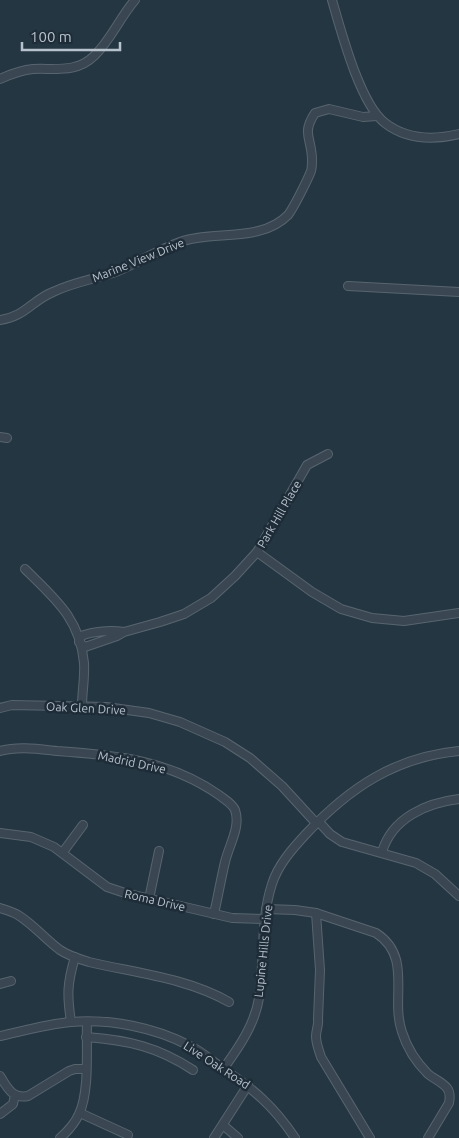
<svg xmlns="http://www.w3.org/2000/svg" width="459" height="1138" font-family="Ubuntu,sans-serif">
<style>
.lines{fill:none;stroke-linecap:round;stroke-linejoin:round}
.minor-casing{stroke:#58656f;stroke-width:10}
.minor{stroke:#3a4752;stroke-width:8}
.labels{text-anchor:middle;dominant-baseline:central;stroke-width:5;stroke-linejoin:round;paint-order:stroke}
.street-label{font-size:12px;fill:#b7c2cc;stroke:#1e2c38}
</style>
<rect width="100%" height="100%" fill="#253643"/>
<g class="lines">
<defs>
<g id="minor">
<path d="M 332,0 C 341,31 360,104 385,123 C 407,140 434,140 459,134"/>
<path d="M 0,79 C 11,74 21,70 33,69 C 55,68 77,73 94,56 C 111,40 120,17 135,0"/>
<path d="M 348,286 L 459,292"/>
<path d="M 0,320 C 26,316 31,301 53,292 C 73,282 96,279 118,271 C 139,262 158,250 180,242 C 212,230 261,243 288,215 C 293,209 308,179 311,171 C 312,168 312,163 312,160 C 312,138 301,134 315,113 L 329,109 L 363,117 L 377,116"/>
<path d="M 0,437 L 7,438"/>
<path d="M 257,552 L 312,592 L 341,609 L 372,618 L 404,621 L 459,613"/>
<path d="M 25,569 C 54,598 80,618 84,663 C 85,677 82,692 82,706"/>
<path d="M 124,632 C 111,630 94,631 81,636 L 79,642 L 85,647 L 117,636 L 124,632 L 160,622 L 184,614 L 211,598 L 235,576 L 257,552 L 307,465 L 328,454"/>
<path d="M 0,708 L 12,705 L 106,707 L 149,713 L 180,722 L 225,742 L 250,758 L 282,786 L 316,823"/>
<path d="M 0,751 C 18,746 38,749 57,751 C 115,755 169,760 219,795 C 225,800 232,803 235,810 C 241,827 229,845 225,862 C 221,879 218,896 214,914"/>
<path d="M 318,821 L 330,834 L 342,842 L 416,863 L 435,874 L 459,896"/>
<path d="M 0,833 L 31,837 L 54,847 L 107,887 L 125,893 L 232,918 L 265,919"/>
<path d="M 63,852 L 83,825"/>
<path d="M 382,852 C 392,818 426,803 459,799"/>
<path d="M 149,899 L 159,851"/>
<path d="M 0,908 C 6,910 13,912 18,915 C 34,925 45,939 60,950 C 69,956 79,959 89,962 C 136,973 187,978 229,1002"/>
<path d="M 266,909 L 295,910 L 316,913 L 376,933 C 413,957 390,997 402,1032 C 407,1048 417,1063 428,1074 C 434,1079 442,1082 447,1088 C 450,1092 450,1098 449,1103 L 428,1138"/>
<path d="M 316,913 L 320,970 L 318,1019 C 319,1025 316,1030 316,1036 C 316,1044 319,1050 321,1057 L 370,1138"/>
<path d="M 0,984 L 11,981"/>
<path d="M 71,1022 C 67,995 67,984 75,957"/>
<path d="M 0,1036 C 23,1031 47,1024 71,1022 C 111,1019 154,1027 190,1046 C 201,1051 211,1060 221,1067 C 253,1089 273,1105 295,1138"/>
<path d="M 86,1037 C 128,1040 158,1047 193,1070"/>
<path d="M 224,1068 C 239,1047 255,1024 259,998 C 265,960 260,920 272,884 C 278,865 292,849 306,834 C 349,788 395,757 459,751"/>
<path d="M 0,1076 C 7,1088 13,1099 28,1096 L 69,1071 L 75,1069 L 85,1069"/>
<path d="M 80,1113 L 128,1135"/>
<path d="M 0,1114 L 13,1104 L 15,1095"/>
<path d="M 223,1125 L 238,1138"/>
<path d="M 60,1138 C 68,1131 75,1123 79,1114 C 90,1091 86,1047 87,1022"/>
<path d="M 214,1138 L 248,1085"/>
</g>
</defs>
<use href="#minor" class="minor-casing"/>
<use href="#minor" class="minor"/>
</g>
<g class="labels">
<g class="street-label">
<text transform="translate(138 260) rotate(-22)">Marine View Drive</text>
<text transform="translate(279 514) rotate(-60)">Park Hill Place</text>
<text transform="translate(86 708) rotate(3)">Oak Glen Drive</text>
<text transform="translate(132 762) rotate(12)">Madrid Drive</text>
<text transform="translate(155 900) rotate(13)">Roma Drive</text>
<text transform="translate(263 951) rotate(-84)">Lupine Hills Drive</text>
<text transform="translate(217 1065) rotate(33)">Live Oak Road</text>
</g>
</g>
<path d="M22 42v8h98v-8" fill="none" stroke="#b7c2cc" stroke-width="2.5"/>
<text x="30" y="42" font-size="15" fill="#b7c2cc" stroke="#1e2c38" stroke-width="4" paint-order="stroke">100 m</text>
</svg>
